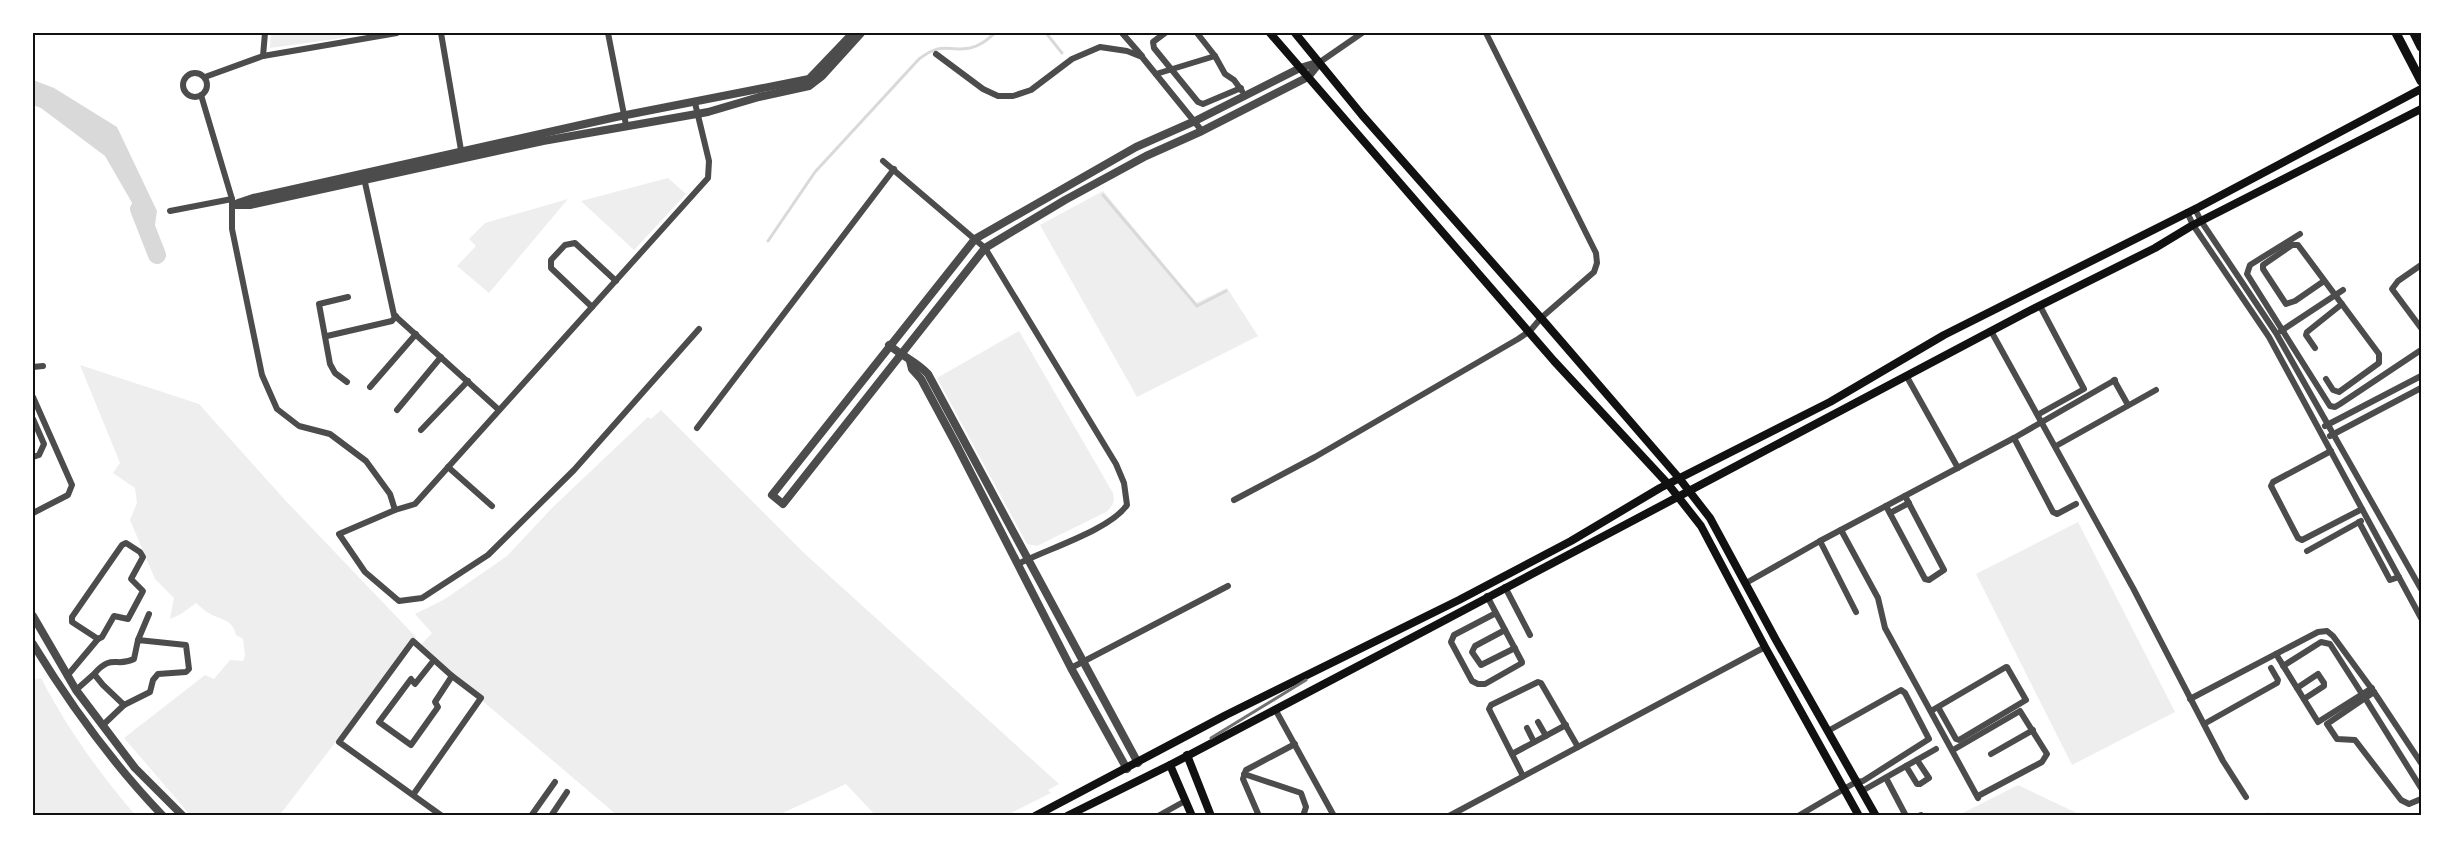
<svg xmlns="http://www.w3.org/2000/svg" width="2454" height="849" viewBox="0 0 2454 849" font-family="Jost,sans-serif">
<rect width="100%" height="100%" fill="#fff"/>
<!-- green -->
<g fill="#eee">
<path d="M271,33H358L336,39L270,48Z"/>
<path d="M668,178L686,194L634,250L581,201Z"/>
<path d="M1103,191L1196,303L1227,288L1258,336L1137,397L1040,225Z"/>
<path d="M568,199L489,293L457,266L476,246L469,239L485,223Z"/>
<path d="M1019,331L1113,493C1115,502 1113,506 1106,512L1037,546L1027,544L937,378Z"/>
<path d="M80,365L199,404L285,500L416,637L279,816H191L124,738L205,675L214,679L230,660L243,661L245,656L243,639L236,635C233,621 224,620 212,615C206,612 201,607 196,603L181,614L170,619L174,598L155,579L130,520L137,503L135,488L113,473L120,463Z"/>
<path d="M661,410L804,553L1059,784L1048,790L1051,793L1005,816H876L846,784L776,816H618L419,647L432,633L415,614L445,599L507,556L553,507L648,417L651,419Z"/>
<path d="M2078,522L2175,712L2072,765L1976,574Z"/>
<path d="M41,678C67,728 99,773 136,816H33V680Z"/>
<path d="M2018,785L2083,816H1957Z"/>
</g>
<!-- water -->
<path fill="#d9d9d9" d="M33,80L54,88L117,127L157,211L153,239L105,156L41,108L33,105Z"/>
<g fill="none" stroke-linecap="round" stroke-linejoin="round">
<!-- stream -->
<g stroke="#d9d9d9" stroke-width="3">
<path d="M1046,33L1062,53"/>
<path d="M1103,195L1197,306L1226,291"/>
<path d="M768,241L815,172L919,59C943,41 946,52 970,48C980,46 988,39 995,33"/>
<path d="M2268,814L2272,816"/>
</g>
<!-- river -->
<path stroke="#d9d9d9" stroke-width="18" d="M139,209L157,255"/>
<!-- minor -->
<g stroke="#4c4c4c" stroke-width="6">
<path d="M441,33L462,156"/>
<path d="M608,33L626,125"/>
<path d="M1122,33L1142,56"/>
<path d="M1165,33L1153,42L1154,48L1198,102L1203,104L1241,88"/>
<path d="M1197,33L1215,56L1225,74L1234,80L1242,91"/>
<path d="M936,54L983,89L998,96H1013L1031,90L1072,59L1100,47L1127,51L1142,57L1202,131"/>
<path d="M263,56L265,33"/>
<path d="M1320,62L1362,33"/>
<circle cx="195" cy="85" r="12"/>
<path d="M1156,74L1215,56"/>
<path d="M205,77L263,56L397,33"/>
<path d="M201,95L232,199V229L262,375L277,409L299,426L330,434L366,461L390,494L395,510"/>
<path d="M695,103L709,161L708,178L415,504L395,510L339,534L365,572L399,601L422,598L488,555L574,470L699,329"/>
<path d="M883,161L985,248L1116,464L1124,483L1127,505C1110,530 1047,549 1018,564"/>
<path d="M364,178L394,315L499,410"/>
<path d="M2195,209L2201,221L2276,333L2421,589"/>
<path d="M170,211L232,199"/>
<path d="M2187,212L2193,225L2269,337L2421,618"/>
<path d="M2300,234L2250,265L2247,274L2330,406L2335,407L2340,404L2421,350"/>
<path d="M2421,265L2398,281L2392,289L2421,328"/>
<path d="M2324,281L2295,301L2286,304L2263,269V265L2292,245H2298L2379,354V363L2339,392L2333,390L2326,379"/>
<path d="M592,307L551,268V260L565,245L575,243L616,281"/>
<path d="M1991,331L2133,588L2223,761L2246,797"/>
<path d="M2281,331L2343,290"/>
<path d="M327,336L392,321L396,316"/>
<path d="M2315,348L2306,335L2307,332L2342,304"/>
<path d="M33,367L43,366"/>
<path d="M1907,377L1958,468"/>
<path d="M2114,380L2128,405"/>
<path d="M347,382L335,373L330,364L319,304L348,297"/>
<path d="M370,387L416,334"/>
<path d="M33,397L72,485L68,495L33,513"/>
<path d="M397,410L441,357"/>
<path d="M2039,414L2084,389L2040,306"/>
<path d="M33,419L44,444L39,455L33,457"/>
<path d="M2325,426L2421,376"/>
<path d="M697,428L894,169"/>
<path d="M421,430L468,381"/>
<path d="M2330,436L2421,388"/>
<path d="M2014,438L2053,512L2057,514L2076,504"/>
<path d="M2056,446L2156,390"/>
<path d="M2331,451L2273,482L2271,486L2298,538L2302,540L2362,509"/>
<path d="M448,467L492,506"/>
<path d="M1234,500L1315,457L1518,339L1530,331L1541,318L1594,272L1597,263L1596,253L1486,33"/>
<path d="M1886,506L1925,579L1929,580L1944,570L1905,496"/>
<path d="M1890,513L1909,503"/>
<path d="M2359,522L2390,580L2399,577"/>
<path d="M1841,530L1878,598L1885,628L1978,798"/>
<path d="M1820,541L1856,612"/>
<path d="M126,543L140,552L143,557L131,579L143,591L128,619L114,616L102,637L98,639L72,622V617L122,545Z"/>
<path d="M2307,551L2361,521"/>
<path d="M1746,583L1820,541L2014,438L2115,380"/>
<path d="M1505,587L1530,635"/>
<path d="M1487,596L1522,662V663L1485,684H1478L1472,681L1451,642L1454,635L1496,613"/>
<path d="M1505,630L1475,646L1472,652L1481,665L1515,648"/>
<path d="M138,640L149,614"/>
<path d="M2276,654L2318,722L2372,688"/>
<path d="M434,660L415,684L411,679L379,722L411,745L438,707L435,702L452,676"/>
<path d="M2283,666L2321,642L2330,644L2362,694"/>
<path d="M1071,668L1228,586"/>
<path d="M67,676L98,639"/>
<path d="M2297,688L2318,674L2324,683V686L2304,699"/>
<path d="M76,690L94,674L103,685L124,705L150,692L153,680L158,674L186,672L189,669L186,645L138,640L134,659C116,668 112,653 94,674"/>
<path d="M2374,692L2327,724L2337,739L2355,740L2401,800L2409,804L2421,799"/>
<path d="M2365,698L2421,788"/>
<path d="M2190,699L2318,632L2327,631L2333,636L2374,692L2421,763"/>
<path d="M1275,709L1334,816"/>
<path d="M1931,711L2006,667H2007L2026,700L1959,740L1956,739L1938,707"/>
<path d="M1538,722L1546,736"/>
<path d="M2204,724L2277,683L2278,680L2271,668"/>
<path d="M103,725L124,705"/>
<path d="M1527,728L1534,742"/>
<path d="M1953,750L2020,711L2047,754L2042,762L1978,796"/>
<path d="M1512,754L1566,725"/>
<path d="M1991,754L2033,730"/>
<path d="M1906,766L1917,784H1920L1929,778L1917,760"/>
<path d="M1244,774L1301,793L1306,807L1303,816"/>
<path d="M1523,776L1489,709L1491,705L1538,682L1541,683L1578,747"/>
<path d="M1886,778L1906,816"/>
<path d="M1862,791L1936,749"/>
<path d="M413,795L481,698L452,676L413,641L339,742L442,816"/>
<path d="M531,816L555,782"/>
<path d="M551,816L567,792"/>
<path d="M1158,816L1185,801"/>
<path d="M1259,816L1243,779L1246,770L1295,744"/>
<path d="M1449,816L1765,647"/>
<path d="M1798,816L1856,782L1863,781L1929,739L1905,693L1901,690L1828,731"/>
<path d="M1918,816L1921,815"/>
</g>
<!-- tertiary -->
<g stroke="#4c4c4c" stroke-width="8">
<path d="M1320,62L1308,77L1202,131L1146,156L1065,200L985,248L783,504L772,495L975,239L1136,147L1195,121L1300,68Z"/>
<path d="M238,203L253,198L616,117L809,79L853,33"/>
<path d="M233,205H250L543,141L708,112L759,97L809,86L822,76L861,33"/>
<path d="M889,345C902,356 917,362 928,374L1138,763"/>
<path d="M910,361L912,369L921,379L956,444L1071,668L1127,769"/>
<path d="M33,616L76,690L135,768L183,816"/>
<path d="M33,644C71,706 113,764 163,816"/>
</g>
<!-- secondary -->
<g stroke="#111" stroke-width="8">
<path d="M1270,33L1554,361L1668,484L1701,526L1765,647L1859,816"/>
<path d="M1295,33L1362,115L1541,318L1679,478L1710,518L1776,640L1876,816"/>
<path d="M1187,755L1211,816"/>
<path d="M1170,765L1192,816"/>
<path d="M1035,816L1226,715L1459,600L1571,541L1660,488L1830,402L1944,335L2199,207L2421,89"/>
<path d="M1067,816L1170,765L1398,645L2029,311L2155,248L2193,225L2421,109"/>
</g>
<!-- primary -->
<g stroke="#111" stroke-width="9">
<path d="M2396,33L2421,81"/>
<path d="M2414,33L2421,47"/>
</g>
<!-- rail -->
<path stroke="#707070" stroke-width="3" d="M1211,738L1306,680"/>
</g>
<!-- border -->
<rect width="2454" height="849" fill="none" stroke="#ffffff" stroke-width="69"/>
<rect x="34" y="34" width="2386" height="780" fill="none" stroke="#111" stroke-width="2"/>
</svg>
